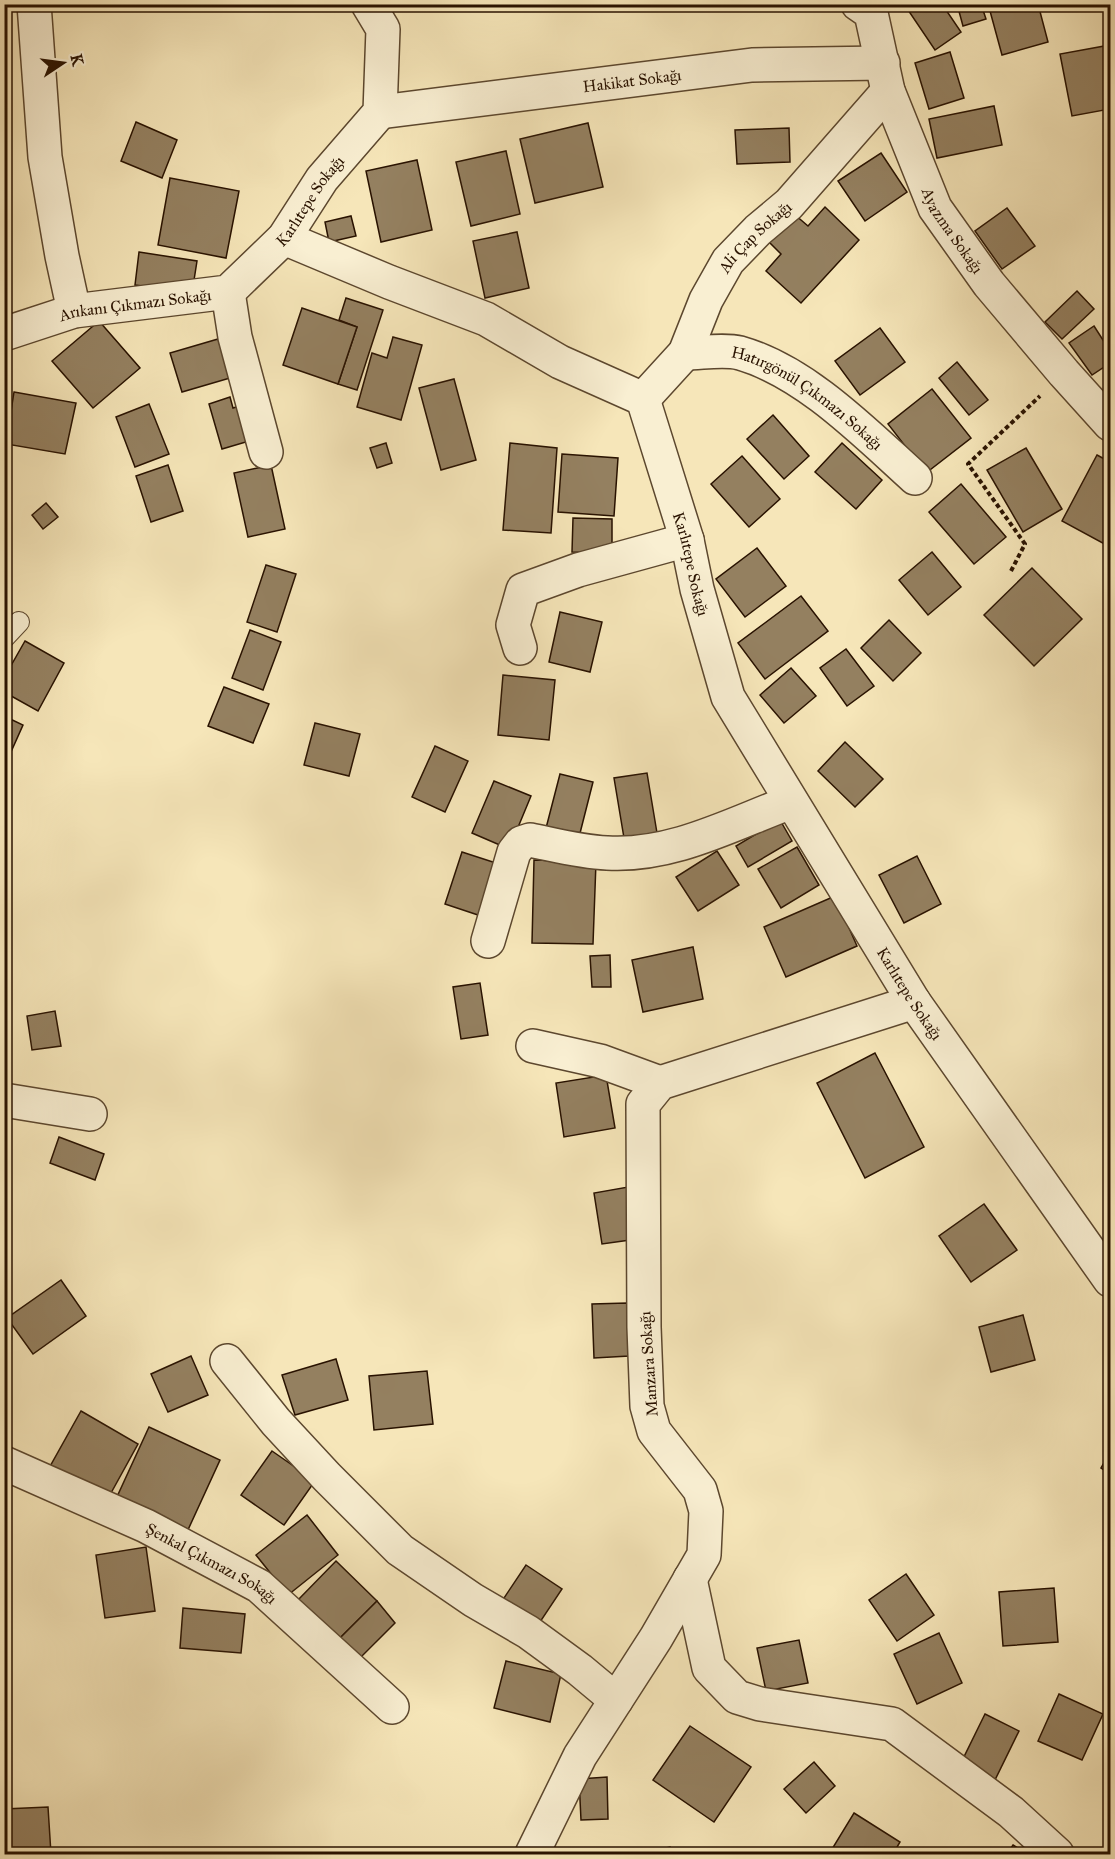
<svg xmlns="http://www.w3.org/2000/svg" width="1115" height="1859" viewBox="0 0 1115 1859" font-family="'IM FELL Great Primer',serif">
<rect width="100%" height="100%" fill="#f6e6b9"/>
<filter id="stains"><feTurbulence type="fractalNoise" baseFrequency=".00333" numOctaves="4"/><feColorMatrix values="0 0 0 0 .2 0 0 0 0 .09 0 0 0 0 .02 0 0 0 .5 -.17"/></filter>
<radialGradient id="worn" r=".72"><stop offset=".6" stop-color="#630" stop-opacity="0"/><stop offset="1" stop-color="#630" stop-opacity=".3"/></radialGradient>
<!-- building -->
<g fill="#948060" stroke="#291200" stroke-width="1.5">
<path d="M904,4H942L961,32L935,50Z"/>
<path d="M957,4H981L986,19L963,26Z"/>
<path d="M1013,4H1038L1048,42L1002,55L990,11Z"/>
<path d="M1110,45V109L1072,116L1060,54Z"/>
<path d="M950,52L964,98L929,109L915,63Z"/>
<path d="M994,106L1002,145L937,158L929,119Z"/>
<path d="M136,122L177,140L162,178L121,161Z"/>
<path d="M588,123L603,187L535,203L520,139Z"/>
<path d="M789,128L790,162L737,164L735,130Z"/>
<path d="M506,151L520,214L471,226L456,162Z"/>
<path d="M881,153L907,192L865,221L838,181Z"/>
<path d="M417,160L432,230L381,242L366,171Z"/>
<path d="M170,178L239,191L226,258L158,245Z"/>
<path d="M825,207L859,240L801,303L766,271L781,254L768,241L794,214L808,226Z"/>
<path d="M1007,208L1035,246L1002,269L975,231Z"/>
<path d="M351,216L356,236L329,242L325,222Z"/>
<path d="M517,232L529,288L485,298L473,241Z"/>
<path d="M139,252L197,261L192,293L135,285Z"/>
<path d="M1077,291L1094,309L1062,339L1045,322Z"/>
<path d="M346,298L383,310L357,390L338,384L357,327L339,320Z"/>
<path d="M302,308L357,327L338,384L283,365Z"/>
<path d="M99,321L140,368L93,408L52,361Z"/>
<path d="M1094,326L1110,351V363L1092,375L1069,343Z"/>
<path d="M880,328L905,362L860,395L835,361Z"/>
<path d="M393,337L422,345L401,420L357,407L372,353L387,358Z"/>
<path d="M218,339L230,378L182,392L170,353Z"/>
<path d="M957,362L988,400L969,415L939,378Z"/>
<path d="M454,379L476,460L441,470L419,388Z"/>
<path d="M932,389L971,438L926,473L888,424Z"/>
<path d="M14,392L76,403L65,454L6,444Z"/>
<path d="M230,397L233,408L246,404L256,439L222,449L209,404Z"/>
<path d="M149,404L169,454L135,467L116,417Z"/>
<path d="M773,415L809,456L784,479L747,439Z"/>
<path d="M386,443L392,463L377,468L370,448Z"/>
<path d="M510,443L557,448L551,533L503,530Z"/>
<path d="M842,443L882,480L856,509L815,472Z"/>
<path d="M1026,448L1062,509L1023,532L987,470Z"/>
<path d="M562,454L618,458L614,516L558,512Z"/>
<path d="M1097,455L1110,462V547L1062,521Z"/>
<path d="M742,456L780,499L749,527L711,484Z"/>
<path d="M168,465L183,511L151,522L136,476Z"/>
<path d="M271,465L285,529L248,537L234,473Z"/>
<path d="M961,484L1006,537L974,564L929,512Z"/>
<path d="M46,503L58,517L43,529L32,515Z"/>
<path d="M573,518L612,519V553L572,552Z"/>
<path d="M757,548L786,586L745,617L716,579Z"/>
<path d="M932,552L961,587L928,615L899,580Z"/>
<path d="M266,565L296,574L277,632L247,622Z"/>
<path d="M1032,568L1082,619L1034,666L984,615Z"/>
<path d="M801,596L828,631L765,679L738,643Z"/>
<path d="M560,612L602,622L590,672L549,662Z"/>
<path d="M889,620L921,653L893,681L861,648Z"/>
<path d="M250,630L281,642L263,690L232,678Z"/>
<path d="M25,641L64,663L38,711L4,692V678Z"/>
<path d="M846,649L874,686L847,706L820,668Z"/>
<path d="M791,668L816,696L784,723L760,695Z"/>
<path d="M503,675L555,680L549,740L498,735Z"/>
<path d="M224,687L269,704L253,743L208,726Z"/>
<path d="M4,716L23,725L6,763L4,762Z"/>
<path d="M315,723L360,734L349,776L304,765Z"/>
<path d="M845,742L883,779L855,807L818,771Z"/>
<path d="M435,746L468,761L445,812L412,797Z"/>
<path d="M647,773L658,839L625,844L614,778Z"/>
<path d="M560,774L593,782L578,841L545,832Z"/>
<path d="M494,781L531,796L509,849L472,833Z"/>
<path d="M780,820L792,841L748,867L736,846Z"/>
<path d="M797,847L819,885L781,908L758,869Z"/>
<path d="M717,851L739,885L698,911L676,877Z"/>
<path d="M462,852L499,864L481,916L445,904Z"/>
<path d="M917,856L941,904L904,923L879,875Z"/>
<path d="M534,860L596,862L593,944L532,943Z"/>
<path d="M835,896L857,946L786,977L764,927Z"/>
<path d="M693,947L703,999L643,1012L632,960Z"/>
<path d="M610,955L611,987H592L590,956Z"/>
<path d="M480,983L488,1035L461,1039L453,987Z"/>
<path d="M55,1011L61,1046L32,1050L27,1016Z"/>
<path d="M875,1053L924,1147L865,1178L817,1083Z"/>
<path d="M606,1075L615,1128L564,1137L556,1083Z"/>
<path d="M59,1137L104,1154L95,1180L50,1163Z"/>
<path d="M628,1187L637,1239L602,1244L594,1193Z"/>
<path d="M984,1204L1017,1250L971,1282L939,1236Z"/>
<path d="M61,1280L86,1316L33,1354L7,1318Z"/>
<path d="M627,1303L629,1356L594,1358L592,1304Z"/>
<path d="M1023,1315L1035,1360L991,1372L979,1327Z"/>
<path d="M191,1356L208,1395L168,1412L151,1374Z"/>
<path d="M336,1359L348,1400L295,1415L282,1375Z"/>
<path d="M427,1371L433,1424L374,1430L369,1376Z"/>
<path d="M81,1411L138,1444L106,1502L48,1470Z"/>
<path d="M149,1427L220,1460L187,1532L116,1499Z"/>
<path d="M272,1451L315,1481L284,1525L241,1495Z"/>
<path d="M1110,1452V1474L1101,1468Z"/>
<path d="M307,1515L338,1555L288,1595L256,1555Z"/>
<path d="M146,1547L155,1611L105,1618L96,1555Z"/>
<path d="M336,1561L377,1601L337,1641L297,1601Z"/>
<path d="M526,1565L562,1589L536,1628L500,1604Z"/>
<path d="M906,1574L934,1615L897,1641L869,1600Z"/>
<path d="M1054,1588L1058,1642L1003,1646L999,1592Z"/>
<path d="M377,1601L395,1623L357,1661L337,1641Z"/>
<path d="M183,1608L245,1614L241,1653L180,1648Z"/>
<path d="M939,1633L962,1683L917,1704L894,1654Z"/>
<path d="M799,1640L808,1683L766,1691L757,1648Z"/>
<path d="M506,1661L561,1674L550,1722L494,1708Z"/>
<path d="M1059,1694L1103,1714L1082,1760L1038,1741Z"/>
<path d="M985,1714L1019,1731L993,1784L959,1767Z"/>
<path d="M690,1726L751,1767L714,1822L653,1780Z"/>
<path d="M814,1762L835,1786L806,1813L784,1789Z"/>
<path d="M607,1777L608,1819L581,1820L579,1779Z"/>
<path d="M48,1807L51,1854H4V1809Z"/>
<path d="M854,1813L900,1842L893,1854H829Z"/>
<path d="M1013,1845L1027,1854H1007Z"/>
<path d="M670,1847L672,1854H636Z"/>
</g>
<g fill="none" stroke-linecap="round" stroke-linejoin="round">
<!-- lane casing -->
<g stroke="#5c472e" stroke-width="22">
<path id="lane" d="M4,638L19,622"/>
</g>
<!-- street casing -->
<g stroke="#5c472e" stroke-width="36">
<g id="street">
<path d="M34,4L45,157L62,256L74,311"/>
<path id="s1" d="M858,4L871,13L888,91L935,208L989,284L1064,373L1110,424"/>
<path id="s2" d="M380,112L752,65L883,63"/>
<path id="s3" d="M284,238L389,282L486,319L560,362L643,399L687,540L697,589L728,697L914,1002L1110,1280"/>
<path d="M228,292L235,337L266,452"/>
<path id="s4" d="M4,334L74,311L228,292L284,238L322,179L380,112L383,29L368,4"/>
<path id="s5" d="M685,353C702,353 724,349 740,353C806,372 865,433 915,478"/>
<path id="s6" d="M643,399L685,353L706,300L728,261L758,230L789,204L888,91"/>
<path d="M520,648L513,625L523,590L578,570L687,540"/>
<path d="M488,941L514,852L521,843L530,840C555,845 581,852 607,853C672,857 732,824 791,802"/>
<path d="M533,1046L600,1061L660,1083"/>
<path d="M4,1100L90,1114"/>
<path d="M227,1361L276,1422L327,1477L400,1550L473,1600L528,1632L580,1670L616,1700"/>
<path id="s7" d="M4,1463L146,1526L259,1586L392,1707"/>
<path d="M690,1579L709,1668L737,1697L760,1704L892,1724L1011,1812L1057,1854"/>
<path d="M532,1854L580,1756L656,1638L704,1555L706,1511L700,1490L654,1431L647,1406L644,1327L643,1104L660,1083L914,1002"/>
</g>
</g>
<!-- path -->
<path stroke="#291200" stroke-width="4" stroke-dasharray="4.5 3" stroke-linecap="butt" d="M1011,571L1025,544L968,464L1040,396"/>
<!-- lane -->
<use href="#lane" stroke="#f9efd2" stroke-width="20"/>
<!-- street -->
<use href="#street" stroke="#f9efd2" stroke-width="33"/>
</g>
<g text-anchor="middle" stroke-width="5" stroke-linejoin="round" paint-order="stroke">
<!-- street labels -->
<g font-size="16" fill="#291200" stroke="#f9efd2">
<text dy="6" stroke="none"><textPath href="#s2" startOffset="254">Hakikat Sokağı</textPath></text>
<text dy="6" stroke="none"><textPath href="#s4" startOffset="352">Karlıtepe Sokağı</textPath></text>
<text dy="6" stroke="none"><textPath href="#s1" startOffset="250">Ayazma Sokağı</textPath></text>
<text dy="6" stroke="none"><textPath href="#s6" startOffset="200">Ali Çap Sokağı</textPath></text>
<text dy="6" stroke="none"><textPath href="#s4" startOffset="135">Arıkanı Çıkmazı Sokağı</textPath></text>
<text dy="6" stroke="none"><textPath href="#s5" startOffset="136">Hatırgönül Çıkmazı Sokağı</textPath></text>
<text dy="6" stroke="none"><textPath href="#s3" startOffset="566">Karlıtepe Sokağı</textPath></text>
<text dy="6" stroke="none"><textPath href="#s3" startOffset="1052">Karlıtepe Sokağı</textPath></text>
<text transform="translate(648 1364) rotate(-94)" y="6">Manzara Sokağı</text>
<text dy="6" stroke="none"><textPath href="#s7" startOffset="231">Şenkal Çıkmazı Sokağı</textPath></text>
</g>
</g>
<!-- margin -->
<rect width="1115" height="1859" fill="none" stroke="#f6e6b9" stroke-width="24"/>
<rect x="6" y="6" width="1103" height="1847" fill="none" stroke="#291200" stroke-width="3"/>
<rect x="12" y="12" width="1091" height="1835" fill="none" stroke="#291200" stroke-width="1.5"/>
<!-- north arrow -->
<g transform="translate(63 63) rotate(77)" stroke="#f9efd2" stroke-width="4.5" paint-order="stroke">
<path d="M0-4.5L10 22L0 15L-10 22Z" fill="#291200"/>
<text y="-9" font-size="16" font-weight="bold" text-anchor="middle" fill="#291200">K</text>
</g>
<rect width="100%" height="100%" filter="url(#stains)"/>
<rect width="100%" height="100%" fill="url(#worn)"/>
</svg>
